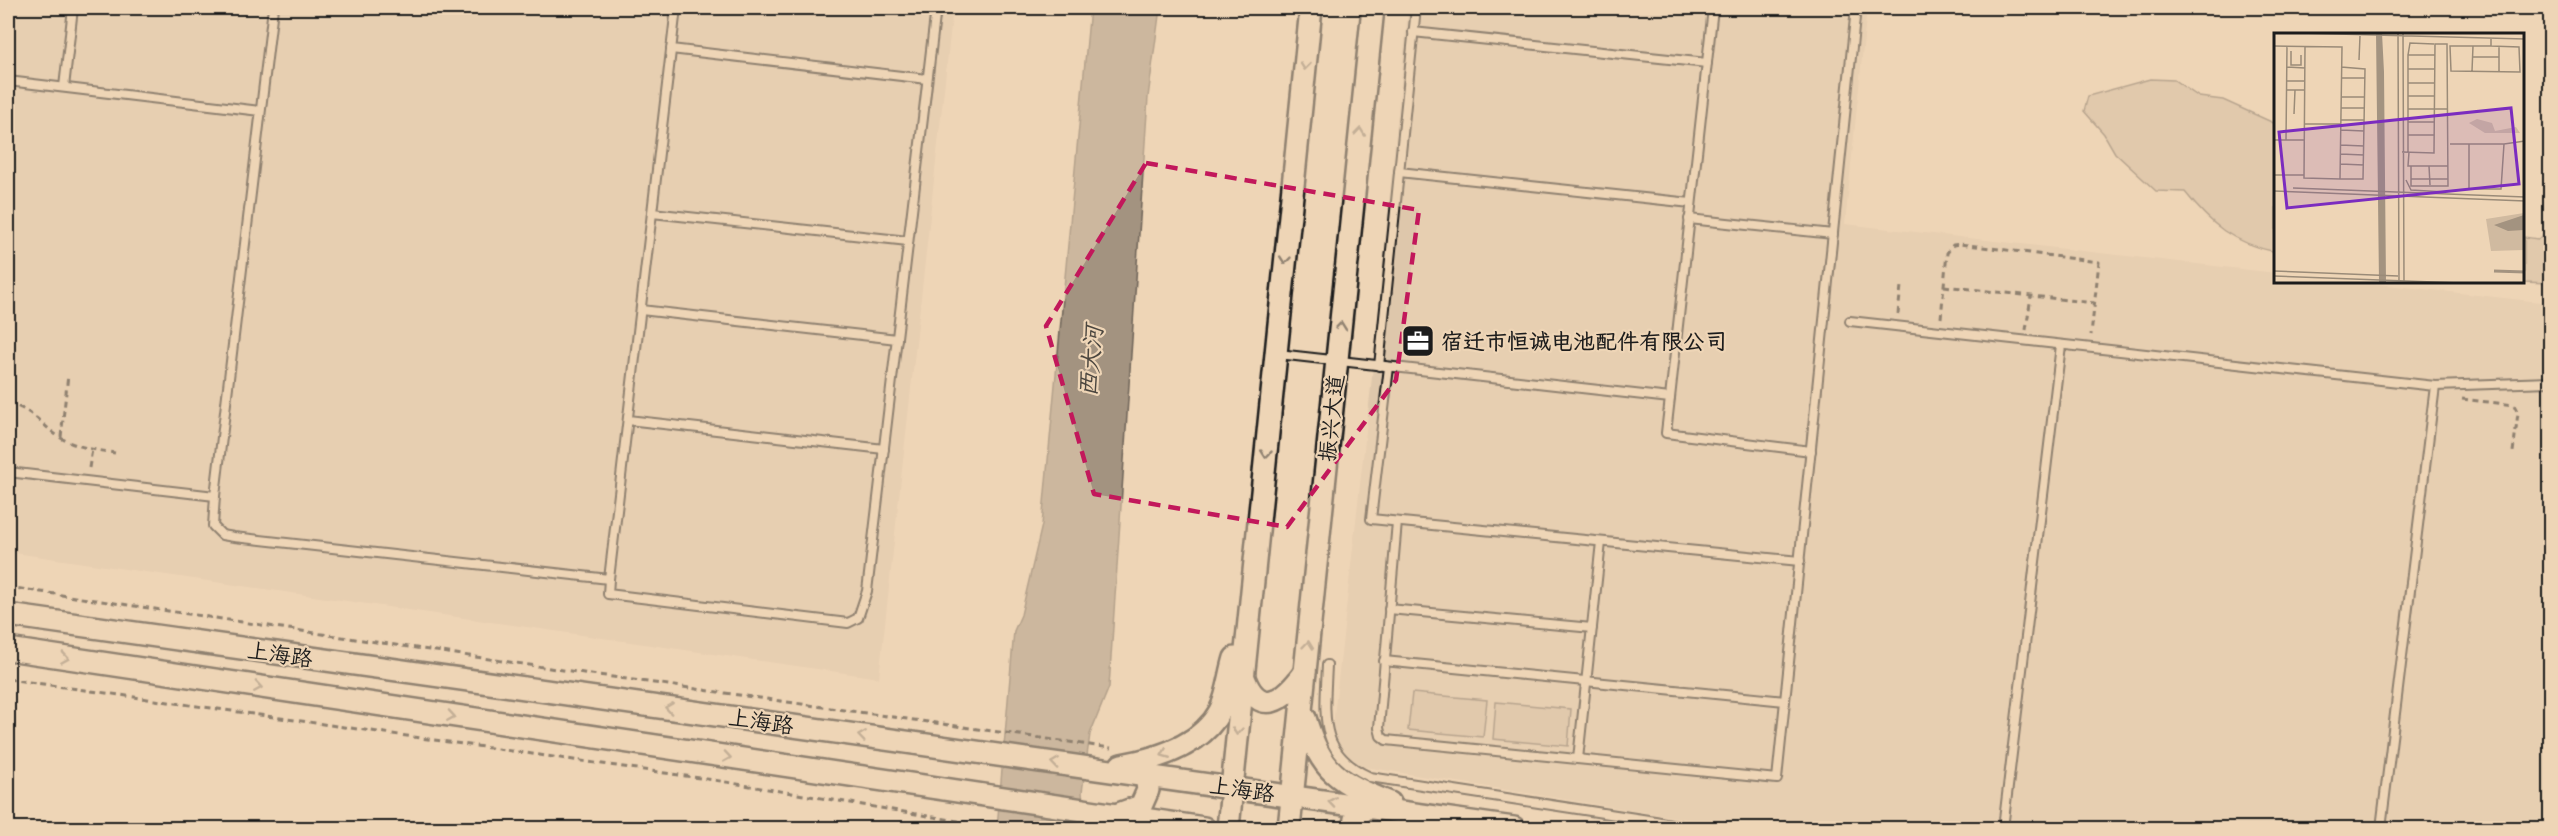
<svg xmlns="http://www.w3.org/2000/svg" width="2558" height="836" viewBox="0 0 2558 836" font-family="'Patrick Hand','LXGW WenKai TC',sans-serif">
<rect width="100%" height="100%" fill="#eed5b6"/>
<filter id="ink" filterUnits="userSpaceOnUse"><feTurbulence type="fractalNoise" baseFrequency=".0167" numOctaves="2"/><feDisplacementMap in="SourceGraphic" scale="12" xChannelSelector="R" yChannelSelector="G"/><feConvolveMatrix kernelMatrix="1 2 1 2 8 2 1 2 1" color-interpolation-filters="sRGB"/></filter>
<g filter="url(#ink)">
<!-- built -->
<g fill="#dec7ab">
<path d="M8,8H953L879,678L8,552Z"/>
<path d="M1408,8H1867L1845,224L2276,273V282H2360L2550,303V828H1741L1329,761L1371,387Z"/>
</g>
<!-- green -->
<g fill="#d0baa0" stroke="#766b5e" stroke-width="1.5">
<path d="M2150,79L2174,80L2199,97L2223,100L2276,124V252C2233,243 2211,225 2185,192L2156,191L2115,153L2104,134L2084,111L2088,96Z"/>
<path d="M2550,232V283L2524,282V237L2538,239Z"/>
<path d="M1412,693L1487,700L1483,737L1408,730Z"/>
<path d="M1496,702L1571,709L1568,746L1493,739Z"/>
</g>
<!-- water -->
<path fill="#a39380" stroke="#6d6358" stroke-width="1.5" d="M1090,8H1160L1148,97L1109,687L1090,734L1082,792L1085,828H997L1014,631L1021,615L1042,525Z"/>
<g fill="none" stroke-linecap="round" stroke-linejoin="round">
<!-- lane casing -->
<g stroke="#1c1c1c" stroke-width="12">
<g id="lane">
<path d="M273,8L215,496L213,526L222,535L234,537L609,579L676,8"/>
<path d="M1413,32L1707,63"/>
<path d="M671,49L927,79"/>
<path d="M8,81L260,111"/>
<path d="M64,87L73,8"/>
<path d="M1399,172L1691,203"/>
<path d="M652,213L908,241"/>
<path d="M1689,219L1833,234"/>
<path d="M641,310L897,339"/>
<path d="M1850,321L2435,386L2381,828"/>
<path d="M1278,354L1670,398L1713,8"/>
<path d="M1379,366L1416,8"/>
<path d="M1389,367L1371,519L1800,561"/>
<path d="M2435,386L2550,382"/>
<path d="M1670,398L1666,433L1811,451"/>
<path d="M628,420L884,449"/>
<path d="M8,472L215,496"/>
<path d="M1397,522L1379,728L1381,736L1386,740L1777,779L1856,8"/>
<path d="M609,579L608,594L848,623L858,618L867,591L936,8"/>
<path d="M1389,609L1592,628"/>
<path d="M1384,661L1785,701"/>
<path d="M1327,665C1325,715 1317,753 1370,777L1655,821L1692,828"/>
<path d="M1578,759L1601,542"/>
<path d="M2005,828L2004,820L2061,345"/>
</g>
</g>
<!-- secondary casing -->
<g stroke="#1c1c1c" stroke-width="26">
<g id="secondary">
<path d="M8,615L1514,828"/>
<path d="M8,649L1204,828"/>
<path d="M1243,675C1259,720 1285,700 1305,672"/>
<path d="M1305,718C1321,773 1339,782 1390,803"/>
<path d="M1121,765C1157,759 1201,746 1220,711C1228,696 1230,674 1235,658"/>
<path d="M1116,815L1141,806L1148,790L1146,775"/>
<path d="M1228,828L1311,8"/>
<path d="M1289,828L1373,8"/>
<path d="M1353,828L1355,819L1365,807"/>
</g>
</g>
<!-- path -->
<g stroke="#1c1c1c" stroke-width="3" stroke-dasharray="6 4.5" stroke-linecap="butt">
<path d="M1944,286L2094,303"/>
<path d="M1898,314L1901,286"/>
<path d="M1941,318L1947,253L1953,245L1960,244L2099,262L2091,335"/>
<path d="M2026,330L2031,296"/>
<path d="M2462,399L2514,405L2518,413L2513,452"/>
<path d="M8,403C33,411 36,419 55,434C72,447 95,450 115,453"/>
<path d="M61,437L68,375"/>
<path d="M89,468L92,449"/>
<path d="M8,587L556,669L1111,748"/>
<path d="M8,679L714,780L999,828"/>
</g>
<!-- lane -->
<use href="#lane" stroke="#eed5b6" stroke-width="8"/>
<!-- secondary -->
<use href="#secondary" stroke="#eed5b6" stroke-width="21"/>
</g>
<!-- one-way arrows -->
<defs><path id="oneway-chevron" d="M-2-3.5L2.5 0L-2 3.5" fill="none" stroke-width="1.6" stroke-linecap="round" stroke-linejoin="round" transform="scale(1.5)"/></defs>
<g stroke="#908271">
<use href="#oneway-chevron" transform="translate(1305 66) rotate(96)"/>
<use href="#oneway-chevron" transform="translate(1360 132) rotate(-84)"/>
<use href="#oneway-chevron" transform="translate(1285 260) rotate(96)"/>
<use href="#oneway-chevron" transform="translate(1341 326) rotate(-84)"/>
<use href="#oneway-chevron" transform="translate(1266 454) rotate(96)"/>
<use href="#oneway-chevron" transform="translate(1308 645) rotate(-84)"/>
<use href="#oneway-chevron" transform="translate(65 658) rotate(9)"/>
<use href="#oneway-chevron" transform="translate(258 687) rotate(9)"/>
<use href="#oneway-chevron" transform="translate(669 708) rotate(-172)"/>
<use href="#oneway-chevron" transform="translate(451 716) rotate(9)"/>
<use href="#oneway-chevron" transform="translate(1237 731) rotate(96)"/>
<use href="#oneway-chevron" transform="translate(862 736) rotate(-172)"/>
<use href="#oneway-chevron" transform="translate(1165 754) rotate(158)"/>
<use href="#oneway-chevron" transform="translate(727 757) rotate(9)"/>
<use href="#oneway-chevron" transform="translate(1055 763) rotate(-172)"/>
<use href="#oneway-chevron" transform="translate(1332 802) rotate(-171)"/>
</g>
</g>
<!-- marked area -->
<path d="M0 0H2558V836H0ZM1146,163L1419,210L1396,380L1287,527L1094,494L1046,326Z" fill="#eed5b6" fill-opacity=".55" fill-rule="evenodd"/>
<path fill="none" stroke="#c2185b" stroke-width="4.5" stroke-dasharray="12 8" stroke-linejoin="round" d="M1146,163L1419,210L1396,380L1287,527L1094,494L1046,326Z"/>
<!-- icons -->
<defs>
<g id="office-square" transform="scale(1.725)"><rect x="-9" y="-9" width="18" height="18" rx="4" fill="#1c1c1c" stroke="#eed5b6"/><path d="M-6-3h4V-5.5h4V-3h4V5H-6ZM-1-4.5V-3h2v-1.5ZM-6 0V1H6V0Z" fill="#fff"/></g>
</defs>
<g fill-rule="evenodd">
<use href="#office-square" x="1418" y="341"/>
</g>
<g text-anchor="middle" stroke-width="4.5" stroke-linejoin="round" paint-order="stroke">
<!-- poi labels -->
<g font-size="22" font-weight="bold" fill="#1c1c1c" stroke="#eed5b6" text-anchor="start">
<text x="1441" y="349">宿迁市恒诚电池配件有限公司</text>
</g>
<!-- street labels -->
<g font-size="22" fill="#1c1c1c" stroke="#eed5b6">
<text transform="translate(1331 418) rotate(-84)" y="8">振兴大道</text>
<text transform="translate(280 654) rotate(8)" y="8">上海路</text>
<text transform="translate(761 721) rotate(8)" y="8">上海路</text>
<text transform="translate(1242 789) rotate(8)" y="8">上海路</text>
</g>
<!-- water labels -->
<g font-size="24" font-style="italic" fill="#4b463f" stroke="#eed5b6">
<text transform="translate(1091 361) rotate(-85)" y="8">西大河</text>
</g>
</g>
<!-- overview -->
<g transform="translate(2274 33)">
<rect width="250" height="250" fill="#eed5b6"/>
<path d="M203,86L218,90L221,98L242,94L246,100H211L195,90ZM250,180V217L217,218L212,186Z" fill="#d0baa0"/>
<path d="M102,0H108L110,39L112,250H105ZM250,182V197L234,198L220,192Z" fill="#a39380"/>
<path fill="none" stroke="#a39380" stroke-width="3" d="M220,238L251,239"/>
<path fill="none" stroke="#9a8b78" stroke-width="1.5" d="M25,0L251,6M124,0L125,250M129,0L130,250M0,13L68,14L66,146L30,145L31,13M217,13L245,14L246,39L177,38L176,13H217V6M225,13V38M17,18V32H27V22M134,22L136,10L160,11M198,24H225M85,27L86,3M13,34L31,35M134,36H161M198,38L199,13M67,45H91M13,48H31M134,50H161M13,57H31M134,63H161M67,64H90M67,75H90M134,76H174M20,81L21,57M67,87H90M134,89H161M30,91H67M67,97L90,98M134,102H160M0,107H30M12,107L13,13M176,111H230L227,156H195V111M230,111L251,108M66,112L90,113M128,119L160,120L161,11H173L174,153H137V133M134,119V22H161M135,119L134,133H174M66,121L90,122M66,131L90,132M155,133L156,152M0,142H30M66,146H89L91,36L67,34M137,146H174M132,147L137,157L171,159M19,155L251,164M0,158L251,168M0,238L124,243M0,243L186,250"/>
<path fill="#7b2cbf" fill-opacity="0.15" stroke="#7b2cbf" stroke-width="3" d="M237,75L245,151L13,175L5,99Z"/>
<rect width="250" height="250" fill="none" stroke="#1c1c1c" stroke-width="3"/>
</g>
<!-- margin -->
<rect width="2558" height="836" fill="none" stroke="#eed5b6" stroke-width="30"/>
<rect x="15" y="15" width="2528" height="806" fill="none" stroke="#1c1c1c" stroke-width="2" filter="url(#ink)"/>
</svg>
